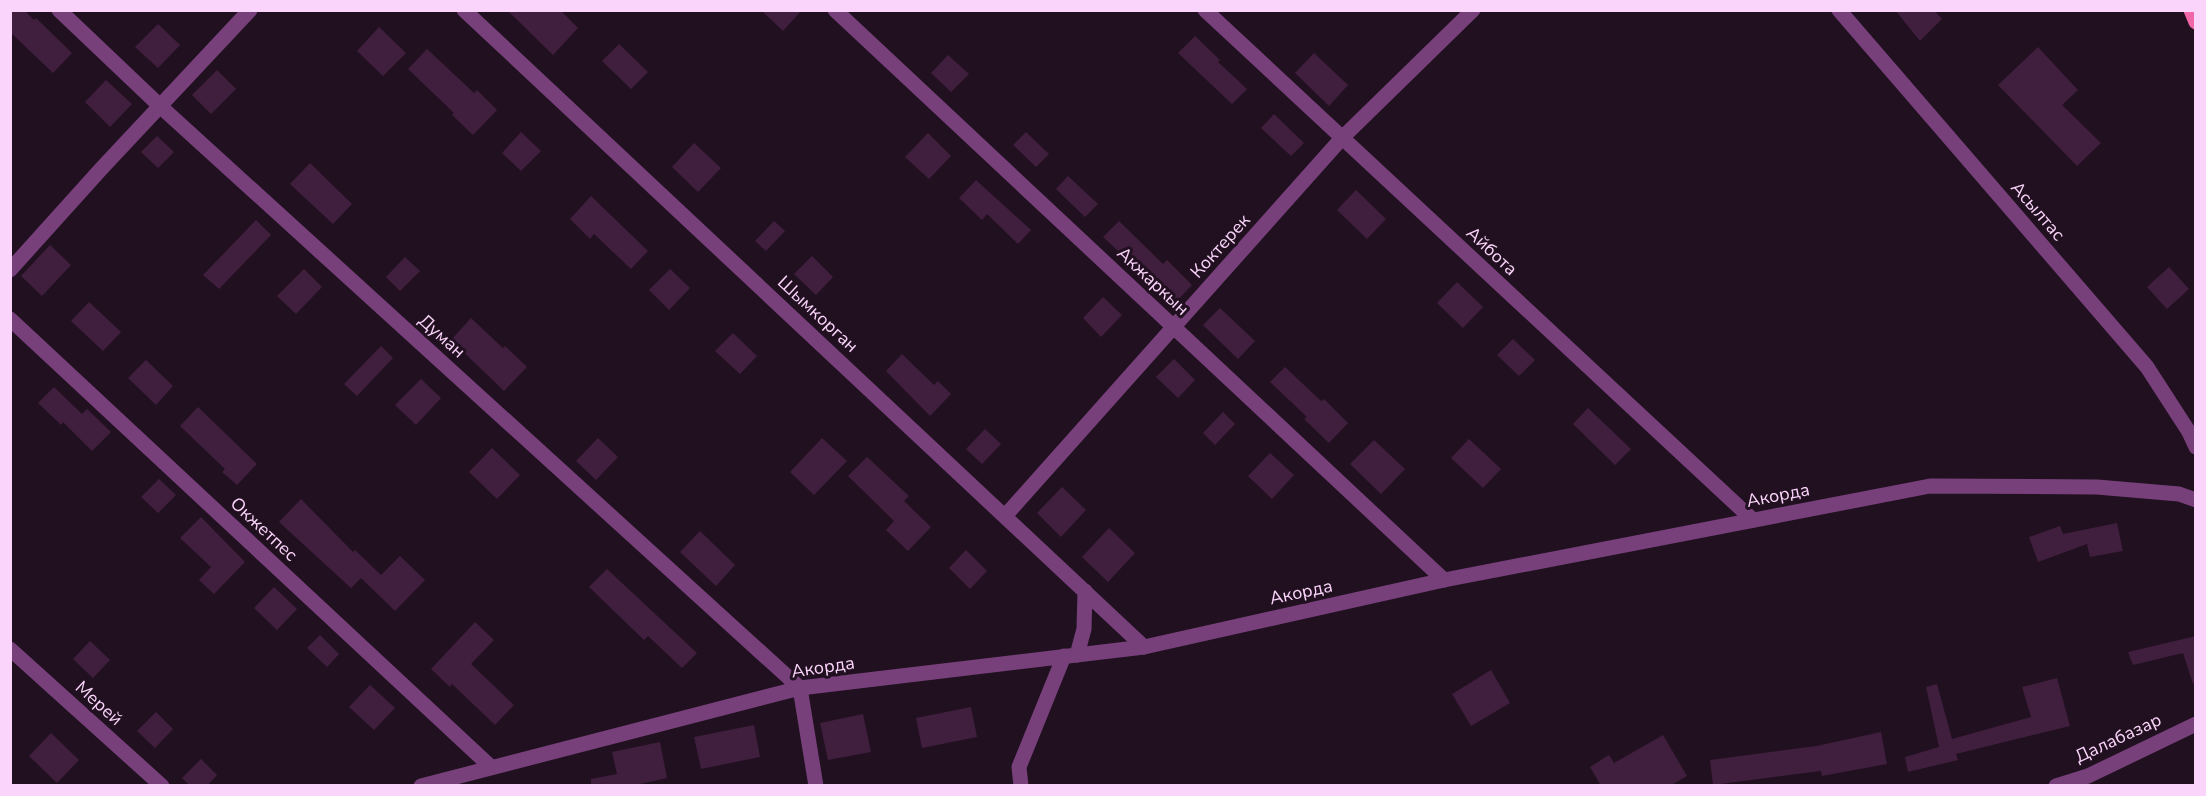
<svg xmlns="http://www.w3.org/2000/svg" width="2206" height="796" viewBox="0 0 2206 796" font-family="'Nunito Sans',sans-serif">
<rect width="100%" height="100%" fill="#211020"/>
<!-- building -->
<g fill="#401e3d">
<path d="M10,10H24L34,20L36,18L72,53L53,73L10,32Z"/>
<path d="M507,10H560L578,28L553,55Z"/>
<path d="M761,10H802L783,31Z"/>
<path d="M1895,10H1934L1942,19L1920,41Z"/>
<path d="M158,24L180,45L158,68L135,47Z"/>
<path d="M379,27L406,53L383,76L357,51Z"/>
<path d="M1195,36L1220,60L1218,62L1247,89L1232,104L1178,53Z"/>
<path d="M619,44L648,72L631,89L602,61Z"/>
<path d="M2038,47L2078,90L2062,105L2101,143L2077,166L1998,85Z"/>
<path d="M427,49L474,93L477,90L497,110L473,135L452,115L454,113L408,69Z"/>
<path d="M1314,53L1348,85L1329,106L1295,73Z"/>
<path d="M948,55L969,74L951,92L931,73Z"/>
<path d="M217,70L236,89L211,114L192,95Z"/>
<path d="M106,80L132,104L110,127L85,102Z"/>
<path d="M1274,114L1304,143L1291,156L1261,128Z"/>
<path d="M521,132L541,151L521,171L502,153Z"/>
<path d="M1026,132L1049,154L1036,167L1013,145Z"/>
<path d="M928,133L951,156L929,179L905,157Z"/>
<path d="M157,136L174,152L158,168L141,152Z"/>
<path d="M694,143L721,168L698,192L672,167Z"/>
<path d="M310,163L352,204L333,224L290,184Z"/>
<path d="M1068,176L1098,204L1085,217L1056,189Z"/>
<path d="M976,180L1031,230L1018,244L987,214L982,220L959,198Z"/>
<path d="M1356,190L1386,219L1367,239L1337,210Z"/>
<path d="M591,196L648,251L631,269L594,234L590,239L570,219Z"/>
<path d="M256,220L271,235L219,289L203,275Z"/>
<path d="M774,221L785,231L766,251L755,241Z"/>
<path d="M1119,221L1163,264L1167,260L1192,285L1176,302L1132,260L1130,262L1103,237Z"/>
<path d="M50,245L71,265L42,296L21,276Z"/>
<path d="M812,256L833,277L816,295L794,274Z"/>
<path d="M405,257L420,271L400,291L386,277Z"/>
<path d="M2169,267L2189,289L2167,309L2147,287Z"/>
<path d="M304,269L322,287L296,314L277,296Z"/>
<path d="M670,269L690,288L669,310L649,290Z"/>
<path d="M1457,282L1483,307L1463,328L1437,303Z"/>
<path d="M1103,297L1122,315L1101,337L1083,318Z"/>
<path d="M89,302L121,332L103,351L71,321Z"/>
<path d="M1220,308L1255,341L1238,359L1203,325Z"/>
<path d="M471,318L503,348L505,346L527,367L504,391L451,340Z"/>
<path d="M733,333L757,356L740,374L715,351Z"/>
<path d="M1513,339L1535,360L1519,376L1497,355Z"/>
<path d="M381,346L393,358L357,396L344,384Z"/>
<path d="M902,354L934,385L938,381L951,394L930,416L886,371Z"/>
<path d="M1174,359L1195,380L1178,398L1156,377Z"/>
<path d="M146,360L173,386L156,405L128,378Z"/>
<path d="M1285,367L1321,401L1324,399L1348,423L1329,443L1304,419L1307,417L1270,382Z"/>
<path d="M421,379L441,398L416,425L395,405Z"/>
<path d="M54,387L82,414L87,409L111,432L92,451L63,422L61,425L38,403Z"/>
<path d="M198,407L257,464L237,485L222,472L225,469L180,426Z"/>
<path d="M1588,408L1631,449L1615,465L1573,424Z"/>
<path d="M1223,412L1235,424L1215,445L1203,433Z"/>
<path d="M985,429L1001,444L982,464L966,449Z"/>
<path d="M598,438L618,457L596,480L576,461Z"/>
<path d="M822,438L847,461L814,495L790,472Z"/>
<path d="M1469,439L1501,469L1483,488L1451,458Z"/>
<path d="M1374,440L1405,469L1381,494L1350,464Z"/>
<path d="M492,448L520,475L497,499L469,472Z"/>
<path d="M1270,453L1294,475L1272,499L1248,476Z"/>
<path d="M867,457L909,496L904,501L931,527L908,551L886,530L894,521L848,476Z"/>
<path d="M159,479L176,495L158,513L141,497Z"/>
<path d="M1062,487L1086,510L1061,537L1037,513Z"/>
<path d="M301,499L353,552L355,550L381,575L400,556L425,580L395,611L361,578L351,588L279,522Z"/>
<path d="M201,517L245,562L214,594L199,580L211,567L180,538Z"/>
<path d="M2117,523L2123,551L2090,557L2087,544L2038,562L2029,537L2060,526L2063,534Z"/>
<path d="M1109,528L1135,553L1108,582L1082,557Z"/>
<path d="M700,531L735,565L716,586L680,552Z"/>
<path d="M966,550L987,571L970,589L949,568Z"/>
<path d="M607,569L697,653L682,668L648,636L644,640L589,587Z"/>
<path d="M274,587L297,609L277,630L254,608Z"/>
<path d="M475,622L494,640L471,664L514,705L495,725L452,684L450,687L431,669Z"/>
<path d="M320,635L339,654L327,667L307,648Z"/>
<path d="M2196,636V683L2193,684L2183,653L2133,665L2128,652Z"/>
<path d="M90,641L110,660L93,678L73,659Z"/>
<path d="M1491,670L1510,703L1471,726L1452,694Z"/>
<path d="M2057,678L2070,726L1956,754L1958,760L1908,772L1905,757L1939,747L1926,687L1937,684L1952,739L2031,717L2022,687Z"/>
<path d="M370,685L395,708L374,730L349,707Z"/>
<path d="M971,707L977,737L922,748L916,718Z"/>
<path d="M156,712L173,729L155,748L137,731Z"/>
<path d="M863,714L871,752L828,760L820,723Z"/>
<path d="M754,725L760,757L701,769L694,737Z"/>
<path d="M1881,732L1887,764L1822,776L1821,771L1713,785L1710,760L1816,746Z"/>
<path d="M51,733L79,760L57,783L29,756Z"/>
<path d="M1663,735L1687,776L1670,786H1601L1590,767L1609,755L1614,763Z"/>
<path d="M660,742L667,778L631,786H591V779L617,774L612,752Z"/>
<path d="M201,759L217,775L207,786H190L182,778Z"/>
</g>
<g fill="none" stroke-linecap="round" stroke-linejoin="round">
<!-- minor -->
<g stroke="#77407b" stroke-width="15">
<path d="M59,10L160,106L800,688L816,786"/>
<path d="M464,10L1144,647"/>
<path d="M835,10L1444,580"/>
<path d="M1205,10L1753,520"/>
<path d="M1839,10L2147,367L2189,432L2196,447"/>
<path d="M10,270L101,169L250,10"/>
<path d="M10,319L491,767"/>
<path d="M1005,516L1342,138L1473,10"/>
<path d="M10,649L162,786"/>
<path d="M1077,655L1084,629L1085,591"/>
<path d="M421,786L800,688L1144,647L1444,580L1930,486L2097,487L2179,494L2196,500"/>
<path d="M1021,786L1019,767L1064,656"/>
<path d="M2056,786L2088,776L2196,724"/>
</g>
<!-- major -->
<path stroke="#ef67a8" stroke-width="15" d="M2191,10L2196,22"/>
</g>
<g text-anchor="middle" stroke-width="6" stroke-linejoin="round" paint-order="stroke">
<!-- street labels -->
<g font-size="18" fill="#fad4fa" stroke="#211020">
<text transform="translate(2038 211) rotate(49)" y="6">Асылтас</text>
<text transform="translate(1220 246) rotate(-48)" y="6">Коктерек</text>
<text transform="translate(1492 251) rotate(43)" y="6">Айбота</text>
<text transform="translate(1153 281) rotate(43)" y="6">Акжаркын</text>
<text transform="translate(818 314) rotate(43)" y="6">Шымкорган</text>
<text transform="translate(442 336) rotate(42)" y="6">Думан</text>
<text transform="translate(1778 495) rotate(-11)" y="6">Акорда</text>
<text transform="translate(264 529) rotate(43)" y="6">Окжетпес</text>
<text transform="translate(1301 592) rotate(-12)" y="6">Акорда</text>
<text transform="translate(823 667) rotate(-8)" y="6">Акорда</text>
<text transform="translate(99 703) rotate(42)" y="6">Мерей</text>
<text transform="translate(2118 738) rotate(-25)" y="6">Далабазар</text>
</g>
</g>
<!-- border -->
<rect width="2206" height="796" fill="none" stroke="#fad4fa" stroke-width="24"/>
</svg>
